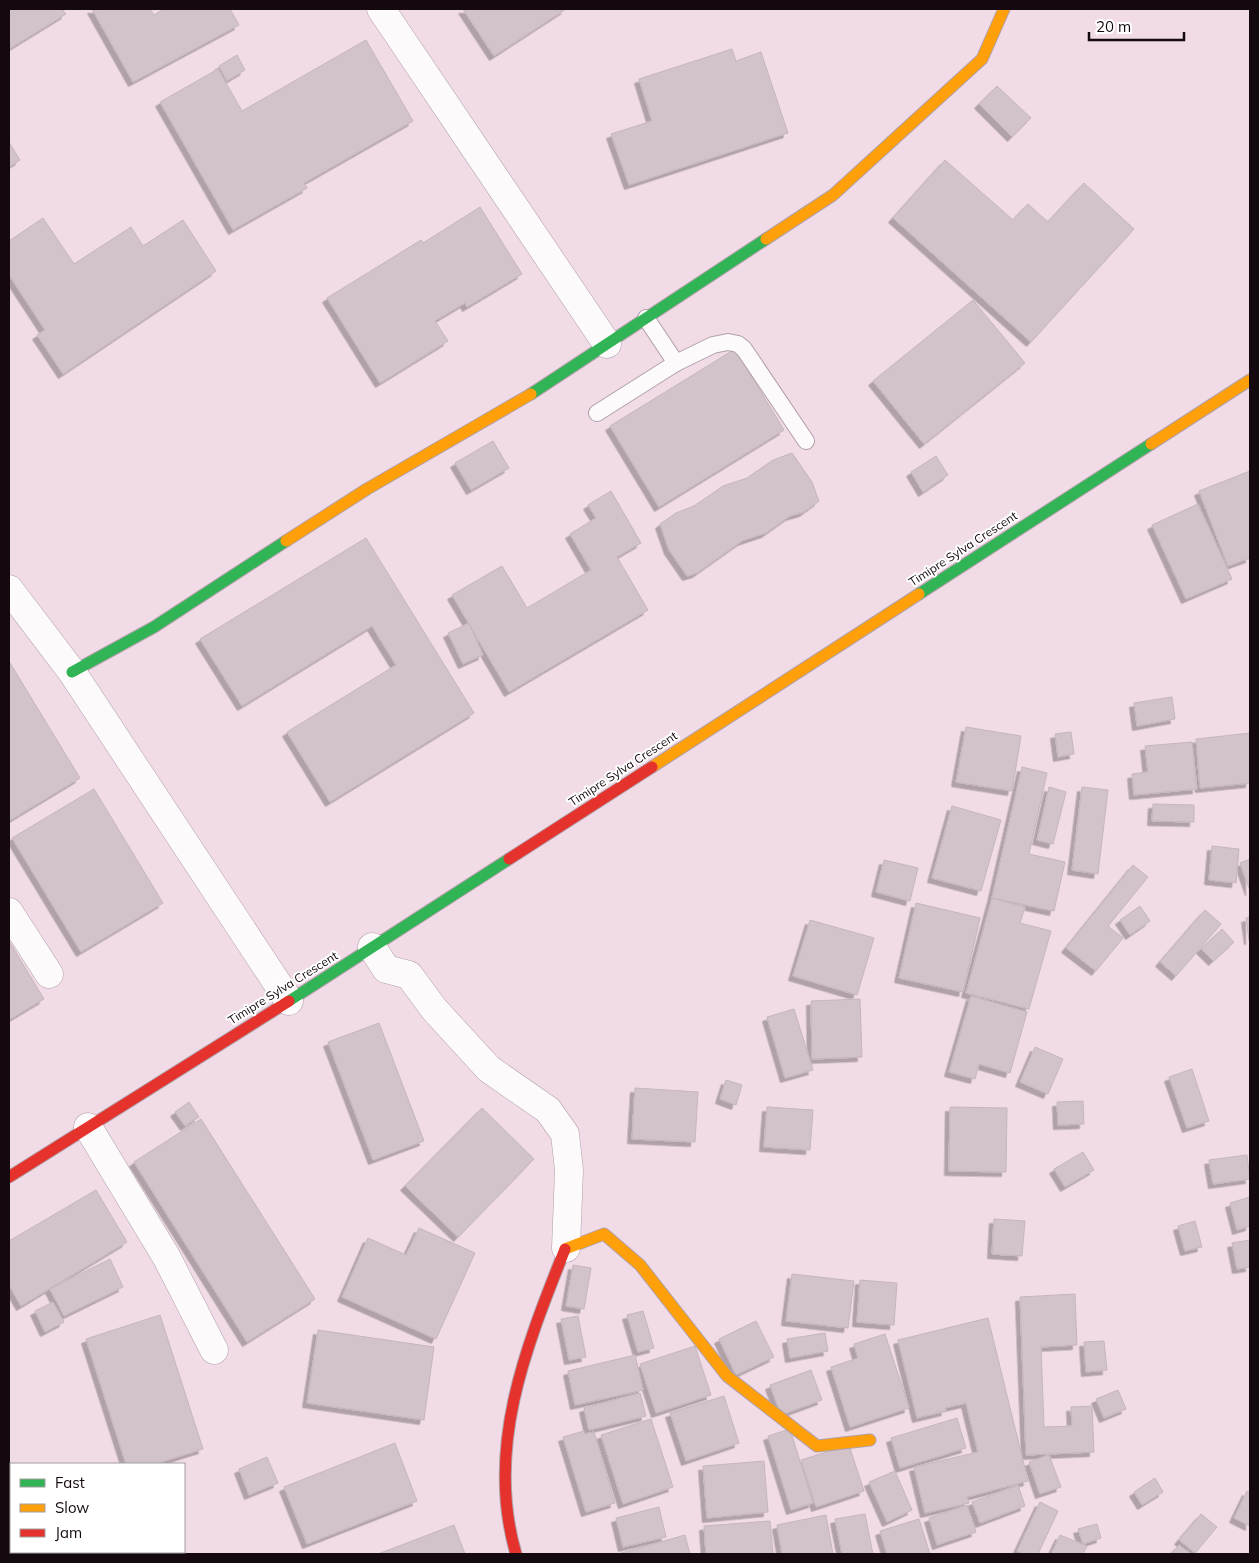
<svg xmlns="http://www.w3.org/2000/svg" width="1259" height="1563" viewBox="0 0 1259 1563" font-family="Mulish,sans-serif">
<defs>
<filter id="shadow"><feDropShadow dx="-4.5" dy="4.5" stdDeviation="0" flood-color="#0004"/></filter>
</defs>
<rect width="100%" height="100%" fill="#f0dbe6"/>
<!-- building -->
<g fill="#d2c2ca" stroke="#c5b5bd" filter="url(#shadow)">
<path d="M9,9H62L66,14L9,49Z"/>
<path d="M92,9H150L154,15L164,9H230L239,25L133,82Z"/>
<path d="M463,9H566L494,56Z"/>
<path d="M366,40L413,121L304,183L307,188L233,230L160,102L218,69L242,111Z"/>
<path d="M732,49L736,61L761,52L788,133L629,185L611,134L652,121L639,79Z"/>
<path d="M237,55L245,70L227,81L219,66Z"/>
<path d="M997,86L1031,118L1012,137L979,104Z"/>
<path d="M9,142L20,160L9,167Z"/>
<path d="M945,160L1013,220L1028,204L1048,222L1084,183L1134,229L1031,342L893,218Z"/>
<path d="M480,207L522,274L467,307L465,303L435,321L448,341L380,383L327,298L421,240L423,243Z"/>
<path d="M43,218L74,264L131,227L143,246L183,220L216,271L63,374L37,335L45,330L9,275V241Z"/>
<path d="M973,300L1025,363L924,444L873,381Z"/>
<path d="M735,349L784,430L659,507L610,426Z"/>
<path d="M493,441L509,468L471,490L455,463Z"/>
<path d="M792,453L812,482L819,501L804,512L790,516L766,533L742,541L697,573L687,576L669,550L660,524L676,513L694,506L723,486L747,478L773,460Z"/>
<path d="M936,456L948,475L923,492L911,472Z"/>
<path d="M1250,471V558L1228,566L1199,491Z"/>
<path d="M611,491L641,543L617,557L648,610L509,692L452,595L502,566L527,608L591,570L570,534L596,518L588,505Z"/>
<path d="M1198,504L1232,579L1186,599L1152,525Z"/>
<path d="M366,538L474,713L330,802L287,732L396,665L372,626L242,706L200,639Z"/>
<path d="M469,623L483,655L463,664L448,633Z"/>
<path d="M10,663L80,778L9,821V664Z"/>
<path d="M1172,697L1175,719L1137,726L1134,703Z"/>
<path d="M966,727L1021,736L1012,791L956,782Z"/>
<path d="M1071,732L1074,754L1058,757L1055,734Z"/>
<path d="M1250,733V783L1200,788L1196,739Z"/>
<path d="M1192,742L1197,789L1134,795L1132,774L1148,772L1145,746Z"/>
<path d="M1022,767L1047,773L1029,854L1065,862L1054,911L992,898Z"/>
<path d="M1049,787L1066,792L1053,844L1037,840Z"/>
<path d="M1082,787L1108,790L1098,874L1072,870Z"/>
<path d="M94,789L163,903L81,952L12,838Z"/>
<path d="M1153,804L1194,805V822L1152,821Z"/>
<path d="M952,806L1001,820L981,891L932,878Z"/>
<path d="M1212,846L1239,849L1236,883L1209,880Z"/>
<path d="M1250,859V891L1240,863Z"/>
<path d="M884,860L918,868L910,901L876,892Z"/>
<path d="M1133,865L1148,877L1108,926L1123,938L1096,971L1066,948Z"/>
<path d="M992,898L1025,907L1020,923L1051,931L1029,1009L966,993Z"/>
<path d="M916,903L980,918L963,992L899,978Z"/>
<path d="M1140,906L1150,921L1130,935L1120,920Z"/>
<path d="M1205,910L1221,924L1176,976L1160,962Z"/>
<path d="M1250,917V940H1249L1246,918Z"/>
<path d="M810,920L874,938L857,995L793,976Z"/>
<path d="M1222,929L1234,942L1213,961L1201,949Z"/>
<path d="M9,941L44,999L9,1020Z"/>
<path d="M971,996L1027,1012L1010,1073L979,1064L975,1079L949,1072Z"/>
<path d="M860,999L862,1057L812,1059L811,1001Z"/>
<path d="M794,1009L813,1070L785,1078L767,1017Z"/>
<path d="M379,1023L424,1141L373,1160L328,1042Z"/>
<path d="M1035,1047L1063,1059L1048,1094L1020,1082Z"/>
<path d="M1192,1069L1209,1121L1187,1128L1169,1077Z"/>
<path d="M726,1080L742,1085L736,1105L720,1099Z"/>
<path d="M635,1088L698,1092L695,1142L632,1139Z"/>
<path d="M1083,1101L1084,1124L1058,1125L1057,1102Z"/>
<path d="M189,1102L199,1117L185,1126L175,1112Z"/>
<path d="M767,1107L813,1110L810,1150L764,1147Z"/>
<path d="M950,1107L1007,1108L1006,1172L949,1171Z"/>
<path d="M482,1108L534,1159L458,1237L405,1186Z"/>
<path d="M201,1119L315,1299L247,1342L134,1162Z"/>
<path d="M1083,1152L1094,1170L1065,1187L1054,1169Z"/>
<path d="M1247,1155L1250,1179L1213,1184L1209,1160Z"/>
<path d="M96,1190L127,1242L21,1306L9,1285V1241Z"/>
<path d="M1250,1197V1226L1237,1230L1230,1203Z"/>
<path d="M994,1219L1025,1221L1022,1256L992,1254Z"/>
<path d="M1195,1221L1202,1247L1185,1251L1178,1226Z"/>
<path d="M419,1228L475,1253L436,1339L342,1297L368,1238L406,1255Z"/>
<path d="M1250,1240V1267L1237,1269L1232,1243Z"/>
<path d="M110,1259L123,1287L64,1316L50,1289Z"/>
<path d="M573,1265L591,1268L584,1309L566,1306Z"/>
<path d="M792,1274L854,1281L848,1328L786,1321Z"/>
<path d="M860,1280L897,1283L894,1325L857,1322Z"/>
<path d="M1075,1294L1077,1345L1041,1347L1044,1427L1072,1426L1071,1407L1092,1406L1094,1452L1026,1455L1020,1297Z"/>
<path d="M53,1302L64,1322L45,1332L35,1311Z"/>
<path d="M643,1311L654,1348L638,1352L627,1315Z"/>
<path d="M160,1315L203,1449L155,1464H126L86,1339Z"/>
<path d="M578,1316L586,1357L569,1360L561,1319Z"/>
<path d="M988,1318L1028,1481L967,1497L969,1503L925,1513L914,1467L978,1452L966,1403L945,1408L946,1411L917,1418L898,1340Z"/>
<path d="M756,1321L774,1357L736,1375L719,1339Z"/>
<path d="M318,1330L434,1347L424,1420L307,1403Z"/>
<path d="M825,1333L828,1351L790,1358L787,1339Z"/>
<path d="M885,1334L909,1408L850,1427L831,1367L858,1358L854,1344Z"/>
<path d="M1104,1341L1107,1370L1086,1372L1084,1342Z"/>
<path d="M695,1346L711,1395L656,1413L640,1364Z"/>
<path d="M635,1355L643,1390L575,1405L568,1371Z"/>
<path d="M811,1370L822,1400L781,1415L770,1385Z"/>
<path d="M1118,1390L1126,1409L1104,1418L1096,1399Z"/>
<path d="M640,1393L646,1416L589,1430L584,1408Z"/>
<path d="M724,1396L739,1443L686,1461L670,1413Z"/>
<path d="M957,1418L966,1448L900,1468L891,1438Z"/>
<path d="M651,1419L673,1487L623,1504L601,1435Z"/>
<path d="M790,1429L813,1503L791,1510L768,1436Z"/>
<path d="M584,1431L585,1434L594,1432L615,1503L586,1512L563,1437Z"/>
<path d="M395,1443L417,1501L307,1544L284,1487Z"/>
<path d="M849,1445L864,1491L816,1507L801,1460Z"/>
<path d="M1049,1455L1061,1487L1040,1494L1029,1462Z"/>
<path d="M267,1457L278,1483L249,1495L239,1469Z"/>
<path d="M764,1461L768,1512L707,1518L703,1466Z"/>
<path d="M895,1471L912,1510L887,1522L869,1482Z"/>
<path d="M1155,1478L1163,1492L1142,1505L1134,1492Z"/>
<path d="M1018,1485L1025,1506L980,1523L972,1502Z"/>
<path d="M1247,1491L1250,1493V1526L1234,1518Z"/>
<path d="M1040,1502L1058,1511L1038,1554H1024L1017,1551Z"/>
<path d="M967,1505L976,1532L937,1545L929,1518Z"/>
<path d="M659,1507L666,1537L623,1547L616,1518Z"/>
<path d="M865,1514L873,1554H842L835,1519Z"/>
<path d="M1201,1514L1217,1527L1195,1553L1179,1540Z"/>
<path d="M826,1515L833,1554H782L777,1525Z"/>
<path d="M919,1519L930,1554H887L880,1531Z"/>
<path d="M770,1521L773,1554H706L704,1526Z"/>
<path d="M1097,1524L1101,1538L1083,1544L1078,1529Z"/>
<path d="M454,1525L465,1554H378Z"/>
<path d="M685,1535L690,1554H618Z"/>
<path d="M1060,1535L1087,1546L1083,1554H1051Z"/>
<path d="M1179,1545L1191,1554H1171Z"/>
</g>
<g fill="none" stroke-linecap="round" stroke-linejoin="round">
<!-- lane casing -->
<g stroke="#b0a0a8" stroke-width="18">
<g id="lane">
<path d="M646,318L676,363"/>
<path d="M597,413L676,363L713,345L728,342L738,344L744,349L806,441"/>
</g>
</g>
<!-- street casing -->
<g stroke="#b0a0a8" stroke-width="29">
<g id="street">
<path d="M381,9L607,344"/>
<path d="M9,589L72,672L289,1001"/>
<path d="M9,912L49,974"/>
<path d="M372,947L386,969L409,975L434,1009L489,1069L548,1110L565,1134L569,1170L566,1248"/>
<path d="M88,1127L167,1258L214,1350"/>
<path d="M9,1492L11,1497"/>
<path d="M38,1552L39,1554"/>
</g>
</g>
<!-- fast casing -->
<g stroke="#b0a0a8" stroke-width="13">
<g id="fast">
<path d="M531,394L766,239"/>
<path d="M919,594L1151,444"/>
<path d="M72,672L154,627L286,541"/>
<path d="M289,1001L509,859"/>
</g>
</g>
<!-- slow casing -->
<g stroke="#b0a0a8" stroke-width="13">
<g id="slow">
<path d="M766,239L833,195L982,59L1004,9"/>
<path d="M1151,444L1250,380"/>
<path d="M286,541L367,489L531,394"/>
<path d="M652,767L919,594"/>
<path d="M565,1249L604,1234L640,1265L727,1376L817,1446L870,1440"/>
</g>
</g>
<!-- jam casing -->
<g stroke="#b0a0a8" stroke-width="13">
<g id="jam">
<path d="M509,859L652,767"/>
<path d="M9,1177L289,1001"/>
<path d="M516,1554C485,1448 526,1347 565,1249"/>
</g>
</g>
<!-- lane -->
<use href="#lane" stroke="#fdfafb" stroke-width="16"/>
<!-- street -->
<use href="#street" stroke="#fdfafb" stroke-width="28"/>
<!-- fast -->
<use href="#fast" stroke="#30b455" stroke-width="11"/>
<!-- slow -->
<use href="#slow" stroke="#ff9f0a" stroke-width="11"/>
<!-- jam -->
<use href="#jam" stroke="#e5322d" stroke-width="11"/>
</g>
<g text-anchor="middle" stroke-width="4" stroke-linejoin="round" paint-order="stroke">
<!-- street labels -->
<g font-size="12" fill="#150910" stroke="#fff">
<text transform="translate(963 549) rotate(-33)" y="4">Timipre Sylva Crescent</text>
<text transform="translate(623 769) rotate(-33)" y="4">Timipre Sylva Crescent</text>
<text transform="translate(283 988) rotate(-32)" y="4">Timipre Sylva Crescent</text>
</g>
</g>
<!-- border -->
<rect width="1259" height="1563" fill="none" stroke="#150910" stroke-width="20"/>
<!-- legend -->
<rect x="10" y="1463" width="175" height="90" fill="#ffffff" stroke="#a19d9f"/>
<rect x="20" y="1479" width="25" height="8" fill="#30b455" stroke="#a19d9f"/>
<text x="55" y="1488" font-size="15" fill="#150910">Fast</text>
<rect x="20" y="1504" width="25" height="8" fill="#ff9f0a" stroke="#a19d9f"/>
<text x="55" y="1513" font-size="15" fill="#150910">Slow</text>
<rect x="20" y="1529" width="25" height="8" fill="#e5322d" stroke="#a19d9f"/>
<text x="55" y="1538" font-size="15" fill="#150910">Jam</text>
<!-- scale -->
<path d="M1089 32v8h95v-8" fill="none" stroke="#150910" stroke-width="2.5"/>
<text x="1096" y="32" font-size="15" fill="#150910" stroke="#ffffff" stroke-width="4" paint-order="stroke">20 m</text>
</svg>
